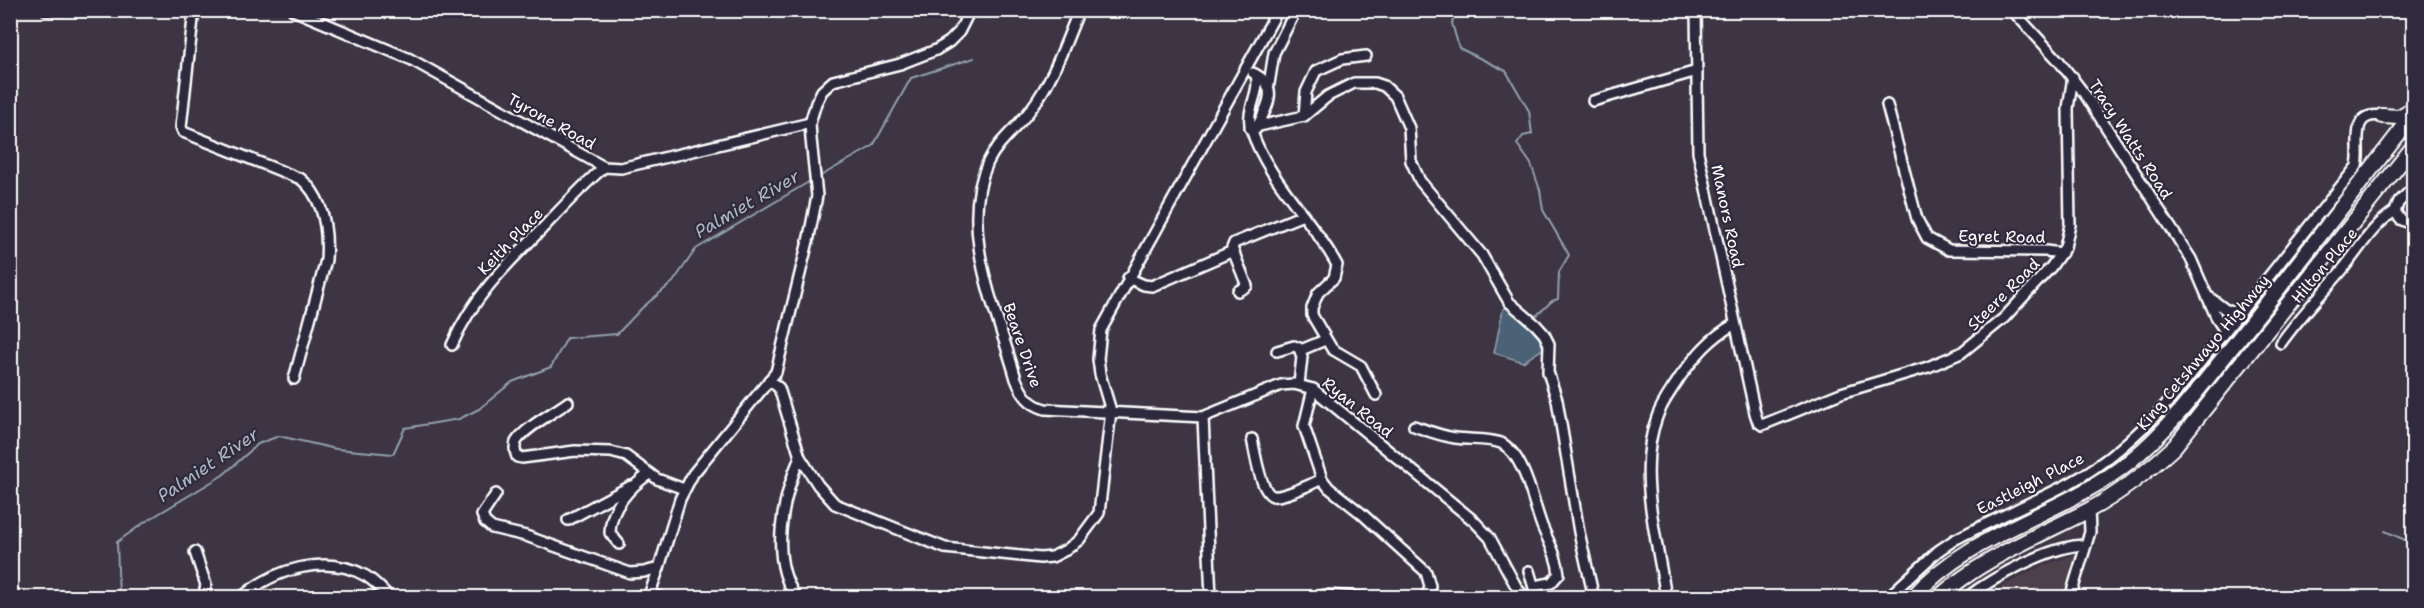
<svg xmlns="http://www.w3.org/2000/svg" width="2424" height="608" viewBox="0 0 2424 608" font-family="'Shantell Sans',sans-serif">
<rect width="100%" height="100%" fill="#3d3444"/>
<filter id="ink" filterUnits="userSpaceOnUse"><feTurbulence type="fractalNoise" baseFrequency=".0167" numOctaves="2"/><feDisplacementMap in="SourceGraphic" scale="12" xChannelSelector="R" yChannelSelector="G"/><feConvolveMatrix kernelMatrix="1 2 1 2 8 2 1 2 1" color-interpolation-filters="sRGB"/></filter>
<g filter="url(#ink)">
<!-- built -->
<path fill="#4d414c" d="M2076,554L2062,597H1984L2033,570Z"/>
<!-- water -->
<path fill="#4b6276" stroke="#93a1ad" stroke-width="1.5" d="M1510,306C1524,319 1540,330 1543,349L1523,362L1494,353L1503,309Z"/>
<g fill="none" stroke-linecap="round" stroke-linejoin="round">
<!-- stream -->
<g stroke="#93a1ad" stroke-width="2">
<path d="M1456,10L1452,23L1459,48L1506,71L1529,111L1532,134L1523,136L1517,144L1531,164L1540,190L1543,210L1569,255L1559,272L1558,299L1552,301L1535,317"/>
<path d="M817,178L873,146L911,78L974,58"/>
<path d="M2385,531L2414,544"/>
<path d="M119,598L117,542L145,522L223,475L258,444L279,436L336,449L393,454L405,428L459,419L479,409L512,382L551,367L567,338L617,334L643,307L673,282L696,249L812,180"/>
</g>
<!-- minor casing -->
<g stroke="#fff" stroke-width="14">
<g id="minor">
<path d="M46,10H67"/>
<path d="M194,10L181,127L183,132L301,179C325,199 328,231 326,260L294,379"/>
<path d="M293,10L410,59L604,167L621,168L810,123"/>
<path d="M1079,10C1065,44 1053,80 1031,109C1018,127 998,141 988,162C957,230 998,313 1016,379C1022,394 1028,404 1045,409L1203,417L1281,385L1294,384L1313,389L1474,521L1490,538L1517,588L1525,598"/>
<path d="M1696,10L1698,152L1755,413L1758,422L1762,425L1841,393L1928,367L1961,353L2004,318L2051,267L2065,247L2070,225L2068,108L2073,77"/>
<path d="M2012,10L2059,61L2086,96L2191,259L2217,319L2225,331"/>
<path d="M1253,73C1281,86 1267,107 1256,129"/>
<path d="M1256,75C1261,93 1245,110 1251,129C1268,181 1312,218 1337,265L1334,278L1318,293L1312,308V315L1332,349L1361,366L1376,395"/>
<path d="M1269,84L1274,53L1296,10"/>
<path d="M1593,101L1697,71"/>
<path d="M1887,105L1917,219L1927,238L1949,250L2045,251L2062,253"/>
<path d="M1304,116L1306,92L1316,71L1342,59L1366,56"/>
<path d="M1250,128L1304,116L1328,96L1354,83H1375L1384,86L1395,96L1409,128L1411,161L1420,181L1482,255L1509,302L1536,325L1544,334L1549,344L1548,372L1557,400L1579,532L1594,598"/>
<path d="M2395,211L2399,202L2414,187"/>
<path d="M2395,211L2400,219L2414,225"/>
<path d="M1128,278L1144,285L1152,286L1233,251"/>
<path d="M1238,291L1247,286L1232,248L1234,243L1303,215"/>
<path d="M2209,297L2226,310L2242,311"/>
<path d="M2281,343C2300,316 2322,294 2343,269C2361,247 2372,226 2395,211"/>
<path d="M452,345C472,298 506,265 542,229C562,208 581,187 604,167"/>
<path d="M1301,350L1325,340"/>
<path d="M1277,351L1294,346L1299,348L1302,357L1299,384"/>
<path d="M769,380L779,388L800,457L818,485L835,504L945,548L1040,558L1052,557L1066,550L1079,540L1099,513L1111,411L1100,374L1098,359L1101,330L1278,10"/>
<path d="M1313,389L1304,426L1322,479L1329,488L1361,513L1426,572L1430,586L1427,598"/>
<path d="M568,402C555,412 524,428 516,442C514,447 515,452 517,457L522,458L575,451L611,452L626,456L657,479L684,489"/>
<path d="M1203,417L1211,598"/>
<path d="M1414,426C1428,431 1441,436 1455,438C1469,440 1489,438 1501,443C1525,455 1533,503 1542,526C1549,543 1557,555 1559,574L1551,583L1534,586"/>
<path d="M1252,439C1255,451 1260,492 1273,496C1282,498 1312,484 1322,479"/>
<path d="M496,494L482,515L485,522L492,528L526,536L630,573L644,572L659,568"/>
<path d="M568,520L631,486"/>
<path d="M619,544L610,533C610,508 630,487 649,474"/>
<path d="M195,552L206,585L203,598"/>
<path d="M1529,571L1537,598"/>
<path d="M649,594L664,598"/>
<path d="M241,598C273,569 327,553 366,576C375,582 383,590 390,598"/>
<path d="M648,598L659,568L680,499L693,474L776,372L809,237L817,196L811,139L810,123L816,103L822,91L833,81L900,64L936,50L949,42L959,32L970,10"/>
<path d="M797,598C768,560 783,497 800,457"/>
<path d="M1310,598L1325,595L1371,598"/>
<path d="M1554,598H1568"/>
<path d="M1666,598C1658,542 1636,472 1657,417C1662,402 1672,390 1680,377C1696,355 1711,337 1735,324"/>
<path d="M1887,598L1938,551L1954,540C1992,520 2032,503 2070,483C2109,462 2142,431 2172,398L2357,166C2362,147 2347,111 2382,116"/>
<path d="M1966,598C1994,577 2051,545 2086,545"/>
<path d="M2070,598L2090,532L2089,509"/>
</g>
</g>
<!-- highway casing -->
<g stroke="#fff" stroke-width="18">
<g id="highway">
<path d="M2382,116L2399,117L2413,109"/>
<path d="M1912,598C1972,530 2062,516 2130,461C2170,429 2200,387 2232,347C2294,270 2353,192 2414,114"/>
<path d="M1938,598C1982,558 2037,537 2089,510C2121,493 2148,471 2174,447L2414,146"/>
</g>
</g>
<!-- minor -->
<use href="#minor" stroke="#2f2a3d" stroke-width="9"/>
<!-- highway -->
<use href="#highway" stroke="#2f2a3d" stroke-width="14"/>
</g>
</g>
<g text-anchor="middle" stroke-width="4.5" stroke-linejoin="round" paint-order="stroke">
<!-- street labels -->
<g font-size="16" fill="#fff" stroke="#2f2a3d">
<text transform="translate(552 121) rotate(29)" y="6">Tyrone Road</text>
<text transform="translate(2131 139) rotate(57)" y="6">Tracy Watts Road</text>
<text transform="translate(1728 216) rotate(78)" y="6">Manors Road</text>
<text transform="translate(2002 236) rotate(1)" y="6">Egret Road</text>
<text transform="translate(510 241) rotate(-46)" y="6">Keith Place</text>
<text transform="translate(2324 265) rotate(-50)" y="6">Hilton Place</text>
<text transform="translate(2003 294) rotate(-45)" y="6">Steere Road</text>
<text transform="translate(1023 345) rotate(71)" y="6">Beare Drive</text>
<text transform="translate(2203 352) rotate(-50)" y="6">King Cetshwayo Highway</text>
<text transform="translate(1358 407) rotate(39)" y="6">Ryan Road</text>
<text transform="translate(2030 483) rotate(-27)" y="6">Eastleigh Place</text>
</g>
<!-- water labels -->
<g font-size="18" font-style="italic" fill="#aeb8c1" stroke="#2f2a3d">
<text transform="translate(747 204) rotate(-30)" y="6">Palmiet River</text>
<text transform="translate(208 465) rotate(-34)" y="6">Palmiet River</text>
</g>
</g>
<!-- margin -->
<rect width="2424" height="608" fill="none" stroke="#2f2a3d" stroke-width="36"/>
<rect x="18" y="18" width="2388" height="572" fill="none" stroke="#fff" stroke-width="2" filter="url(#ink)"/>
</svg>
